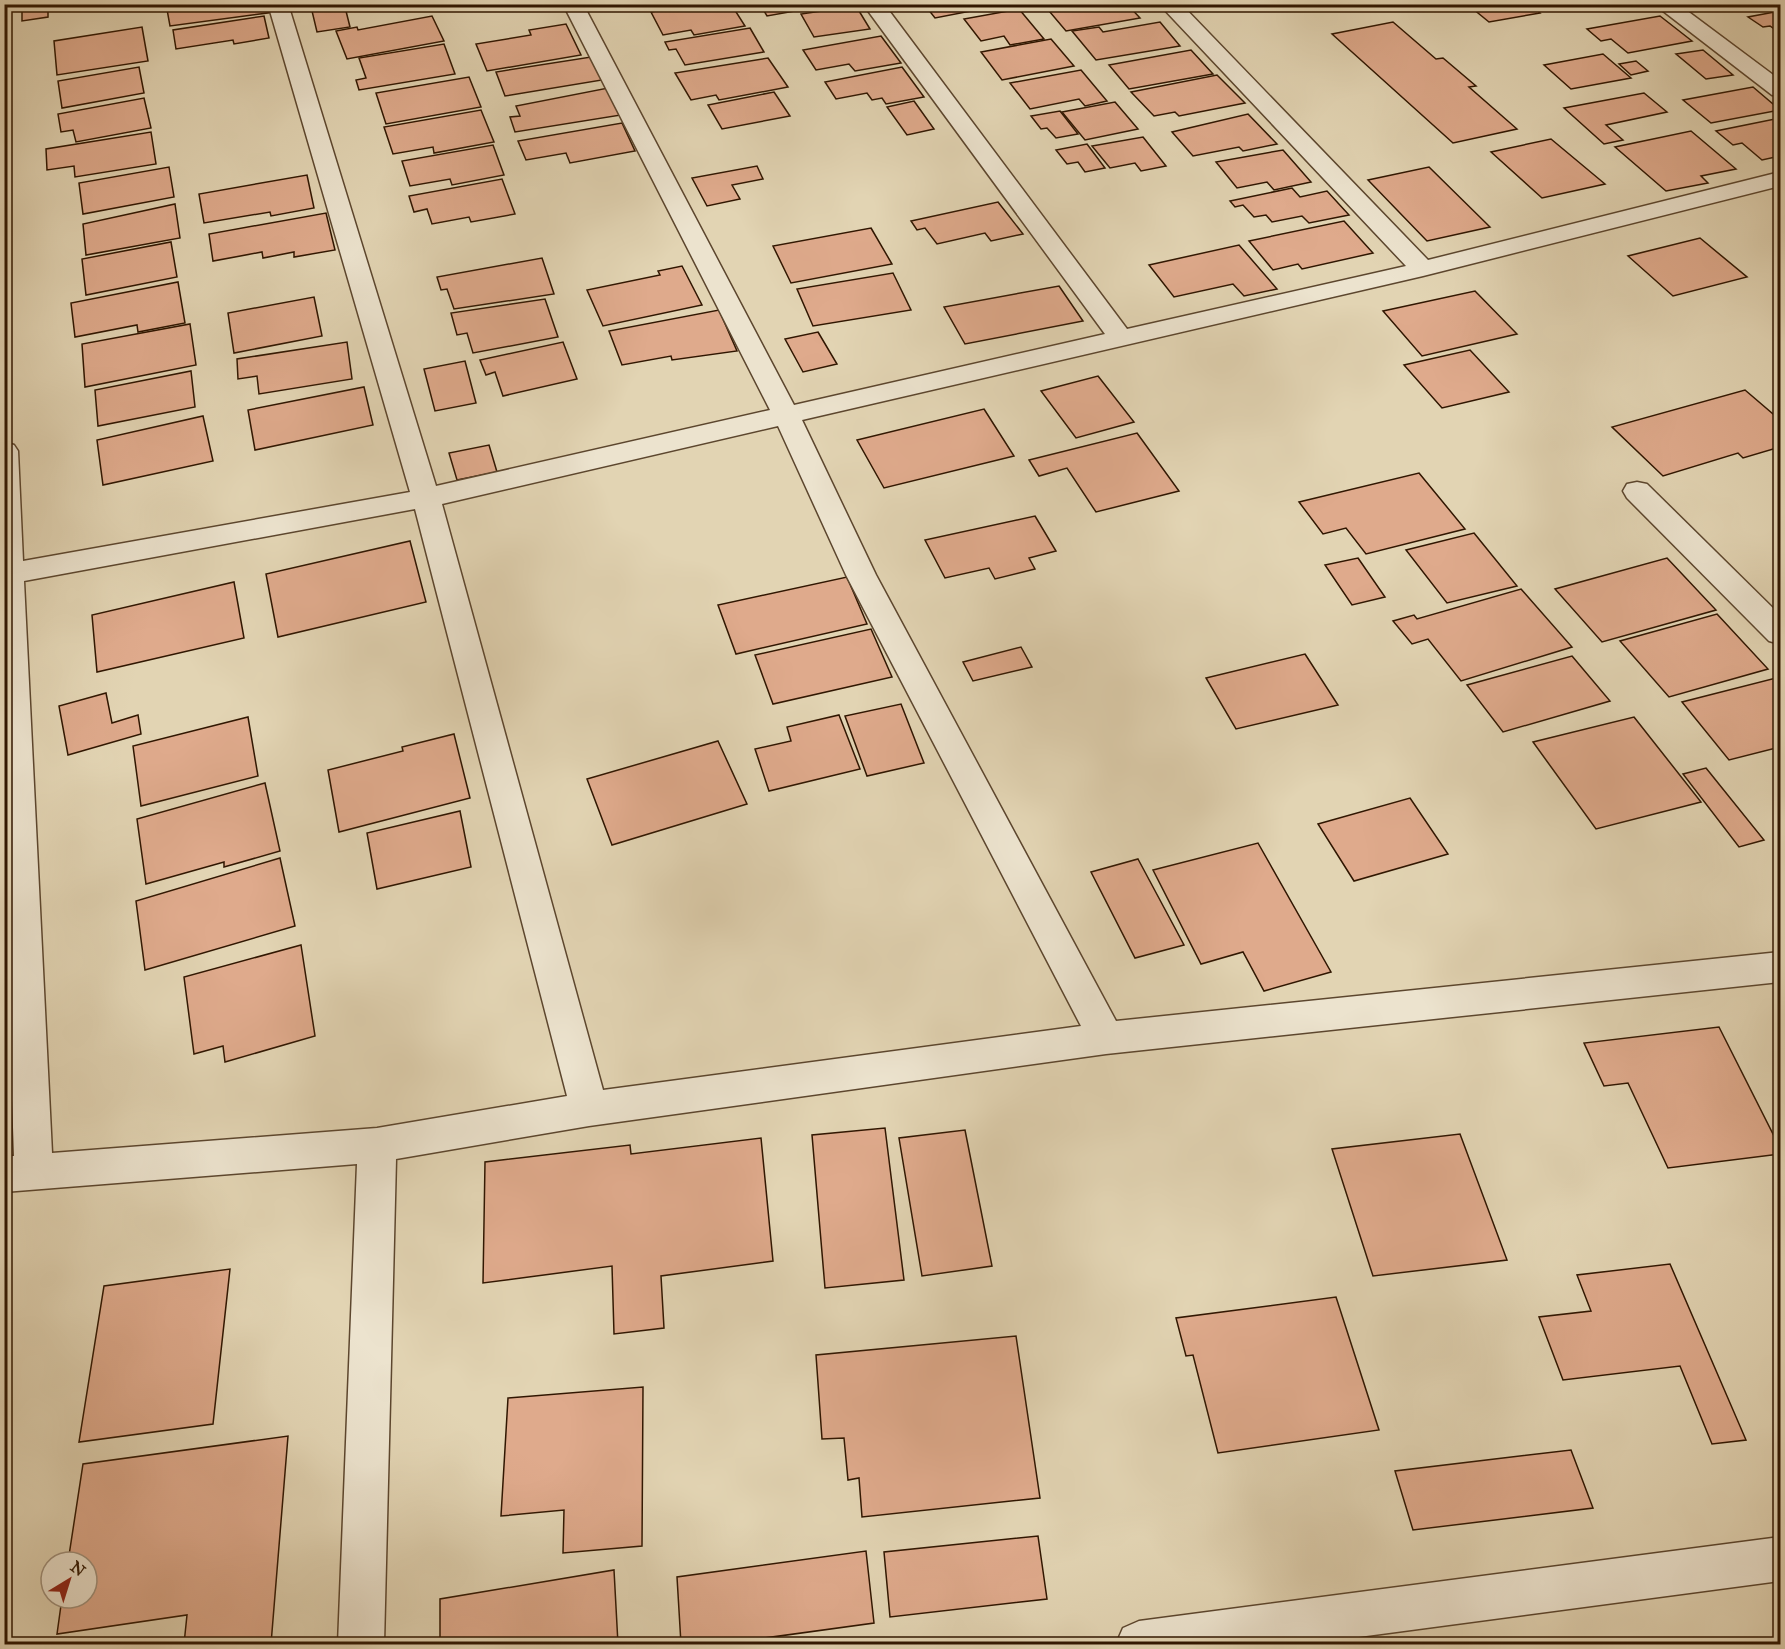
<svg xmlns="http://www.w3.org/2000/svg" width="1785" height="1649" viewBox="0 0 1785 1649" font-family="'IM FELL Great Primer',serif">
<rect width="100%" height="100%" fill="#e2d4b3"/>
<filter id="stains"><feTurbulence type="fractalNoise" baseFrequency=".00333" numOctaves="4"/><feColorMatrix values="0 0 0 0 .2 0 0 0 0 .09 0 0 0 0 .02 0 0 0 .5 -.17"/></filter>
<radialGradient id="worn" r=".72"><stop offset=".6" stop-color="#630" stop-opacity="0"/><stop offset="1" stop-color="#630" stop-opacity=".3"/></radialGradient>
<!-- building -->
<g fill="#dfaa8c" stroke="#301601" stroke-width="1.5">
<path d="M22,4H48V17L22,21Z"/>
<path d="M166,4H273L275,12L170,26Z"/>
<path d="M694,4H731L745,26L694,35L691,30L663,35L651,12Z"/>
<path d="M760,4H834L767,16Z"/>
<path d="M924,4H1007L935,18Z"/>
<path d="M1127,4L1140,18L1066,31L1044,5Z"/>
<path d="M1467,4H1530L1540,13L1489,22Z"/>
<path d="M1732,4H1770L1742,11Z"/>
<path d="M856,6L870,29L814,37L801,14Z"/>
<path d="M345,7L350,27L317,32L312,11Z"/>
<path d="M1019,9L1044,39L1010,45L1004,36L981,41L964,19Z"/>
<path d="M1780,11V33L1770,26L1763,27L1748,17Z"/>
<path d="M264,16L269,38L234,44L233,40L176,49L173,30Z"/>
<path d="M432,16L444,41L347,59L336,31L357,27L358,30Z"/>
<path d="M1660,16L1692,41L1628,53L1611,39L1601,41L1587,29Z"/>
<path d="M1160,22L1180,46L1096,60L1072,31L1099,27L1103,32Z"/>
<path d="M1393,22L1436,59L1443,58L1476,86L1469,87L1517,129L1453,143L1332,34Z"/>
<path d="M566,24L581,55L487,71L476,44L531,35L529,30Z"/>
<path d="M142,27L148,61L57,75L54,41Z"/>
<path d="M750,28L764,52L685,65L676,49L669,50L665,42Z"/>
<path d="M881,36L901,63L855,71L849,64L816,70L803,50Z"/>
<path d="M1051,39L1074,66L1002,80L981,52Z"/>
<path d="M444,44L455,74L359,90L356,80L366,78L359,58Z"/>
<path d="M1191,50L1213,74L1129,89L1109,65Z"/>
<path d="M1703,50L1733,75L1706,79L1676,54Z"/>
<path d="M1603,54L1631,78L1571,89L1544,65Z"/>
<path d="M591,57L602,80L505,96L496,72Z"/>
<path d="M768,58L788,87L719,100L716,95L691,100L675,73Z"/>
<path d="M1636,61L1648,71L1631,75L1619,64Z"/>
<path d="M139,67L144,93L62,108L58,81Z"/>
<path d="M902,67L924,97L886,104L882,98L872,100L867,93L836,99L825,82Z"/>
<path d="M1081,70L1107,101L1085,106L1079,99L1030,109L1010,83Z"/>
<path d="M1217,75L1245,103L1179,116L1175,112L1154,116L1131,92Z"/>
<path d="M469,77L481,107L386,124L376,93Z"/>
<path d="M1753,87L1780,110L1711,123L1683,100Z"/>
<path d="M608,88L621,115L515,132L510,117L520,116L516,106Z"/>
<path d="M774,92L790,116L722,129L708,105Z"/>
<path d="M1644,93L1667,112L1606,125L1623,140L1604,144L1564,108Z"/>
<path d="M144,98L151,128L76,142L73,130L61,132L58,114Z"/>
<path d="M914,101L934,129L907,135L887,107Z"/>
<path d="M1115,102L1138,129L1085,140L1062,112Z"/>
<path d="M481,110L494,142L434,153L433,147L393,154L384,127Z"/>
<path d="M1060,111L1078,134L1056,138L1047,128L1041,129L1031,116Z"/>
<path d="M1248,114L1277,144L1243,151L1239,147L1193,156L1172,132Z"/>
<path d="M1780,118V156L1762,160L1742,143L1733,145L1716,131Z"/>
<path d="M622,123L635,151L570,163L566,153L526,160L518,141Z"/>
<path d="M1691,131L1736,169L1701,176L1708,183L1666,191L1615,147Z"/>
<path d="M151,132L156,164L75,177L74,166L47,170L46,149Z"/>
<path d="M1143,137L1166,166L1141,171L1135,163L1110,168L1092,146Z"/>
<path d="M1551,139L1605,184L1542,198L1491,152Z"/>
<path d="M1087,144L1105,168L1085,172L1078,162L1067,164L1056,150Z"/>
<path d="M493,145L504,175L452,185L450,179L410,186L402,161Z"/>
<path d="M1283,150L1311,182L1274,190L1267,182L1237,188L1216,162Z"/>
<path d="M757,166L763,179L732,185L740,199L707,206L692,178Z"/>
<path d="M169,167L174,197L83,214L79,183Z"/>
<path d="M1429,167L1490,227L1427,241L1368,180Z"/>
<path d="M307,175L314,208L271,216L270,212L204,223L199,194Z"/>
<path d="M502,179L515,214L471,222L469,217L432,224L427,209L414,212L409,196Z"/>
<path d="M1292,188L1300,197L1327,191L1349,215L1309,223L1302,216L1272,222L1266,215L1254,217L1243,205L1235,207L1230,201Z"/>
<path d="M998,202L1023,234L991,241L985,233L937,244L925,228L917,230L911,221Z"/>
<path d="M175,204L180,238L86,255L83,224Z"/>
<path d="M326,213L335,250L294,257V252L263,258L262,252L213,261L209,234Z"/>
<path d="M1344,221L1373,253L1302,269L1298,264L1273,270L1249,241Z"/>
<path d="M871,228L892,264L791,283L773,246Z"/>
<path d="M1700,238L1747,277L1673,296L1628,256Z"/>
<path d="M171,242L177,277L86,295L82,259Z"/>
<path d="M1239,245L1277,289L1244,296L1233,284L1174,297L1149,265Z"/>
<path d="M542,258L554,294L454,309L447,289L441,290L437,277Z"/>
<path d="M682,266L702,305L603,326L587,290L660,275L658,271Z"/>
<path d="M893,273L911,310L813,326L797,289Z"/>
<path d="M178,282L185,323L138,332L137,325L75,337L71,303Z"/>
<path d="M1059,286L1083,321L965,344L944,307Z"/>
<path d="M1475,291L1517,334L1422,356L1383,311Z"/>
<path d="M314,297L322,336L234,353L228,313Z"/>
<path d="M545,299L558,337L473,353L467,333L457,335L451,313Z"/>
<path d="M719,310L737,351L672,360L671,356L622,365L609,331Z"/>
<path d="M190,324L196,365L85,387L82,344Z"/>
<path d="M818,332L837,364L803,372L785,339Z"/>
<path d="M347,342L352,379L259,394L257,376L238,379L237,359Z"/>
<path d="M563,342L577,379L503,396L495,372L486,375L480,360Z"/>
<path d="M1470,350L1509,392L1442,408L1404,365Z"/>
<path d="M465,361L476,403L435,411L424,369Z"/>
<path d="M191,371L195,407L98,426L95,390Z"/>
<path d="M1098,376L1134,422L1076,438L1041,391Z"/>
<path d="M364,387L373,425L255,450L248,410Z"/>
<path d="M1745,390L1780,420V447L1743,458L1738,453L1663,476L1612,427Z"/>
<path d="M984,409L1014,456L884,488L857,440Z"/>
<path d="M203,416L213,461L103,485L97,440Z"/>
<path d="M1137,433L1179,491L1096,512L1067,468L1039,476L1029,460Z"/>
<path d="M489,445L497,472L457,480L449,453Z"/>
<path d="M1419,473L1465,529L1366,554L1346,528L1323,534L1299,502Z"/>
<path d="M1035,516L1056,551L1029,558L1035,569L995,579L989,568L945,578L925,540Z"/>
<path d="M1474,533L1517,586L1447,603L1406,550Z"/>
<path d="M410,541L426,602L278,637L266,574Z"/>
<path d="M1358,558L1385,597L1352,605L1325,565Z"/>
<path d="M1667,558L1716,610L1602,642L1555,589Z"/>
<path d="M847,577L867,624L736,654L718,605Z"/>
<path d="M234,582L244,638L97,672L92,615Z"/>
<path d="M1521,589L1572,647L1461,681L1428,639L1412,644L1393,621L1414,615L1417,619Z"/>
<path d="M1717,614L1768,669L1669,697L1620,641Z"/>
<path d="M871,629L892,677L773,704L755,655Z"/>
<path d="M1021,647L1032,667L973,681L963,662Z"/>
<path d="M1305,654L1338,705L1236,729L1206,678Z"/>
<path d="M1572,656L1610,701L1503,732L1467,685Z"/>
<path d="M1780,677V747L1729,760L1682,702Z"/>
<path d="M106,693L112,723L138,715L141,734L68,755L59,706Z"/>
<path d="M901,704L924,763L867,776L845,716Z"/>
<path d="M839,715L860,769L769,791L755,749L791,741L787,727Z"/>
<path d="M248,717L258,776L141,806L133,746Z"/>
<path d="M1634,717L1701,802L1596,829L1533,742Z"/>
<path d="M454,734L470,798L339,832L328,770L403,751L402,747Z"/>
<path d="M718,741L747,804L612,845L587,779Z"/>
<path d="M1706,768L1764,840L1739,847L1683,774Z"/>
<path d="M265,783L280,851L224,867V862L146,884L137,819Z"/>
<path d="M1410,798L1448,854L1354,881L1318,824Z"/>
<path d="M460,811L471,867L377,889L367,833Z"/>
<path d="M1258,843L1331,972L1264,991L1243,952L1201,964L1153,870Z"/>
<path d="M280,858L295,926L145,970L136,901Z"/>
<path d="M1138,859L1184,945L1135,958L1091,872Z"/>
<path d="M301,945L315,1036L225,1062L223,1046L194,1054L184,977Z"/>
<path d="M1719,1027L1780,1148V1154L1668,1168L1628,1083L1604,1086L1584,1043Z"/>
<path d="M885,1128L904,1280L825,1288L812,1135Z"/>
<path d="M965,1130L992,1266L922,1276L899,1138Z"/>
<path d="M1460,1134L1507,1260L1373,1276L1332,1149Z"/>
<path d="M761,1138L773,1261L661,1276L664,1328L614,1334L612,1266L483,1283L485,1162L630,1145L631,1154Z"/>
<path d="M1670,1264L1746,1440L1712,1444L1680,1366L1563,1380L1539,1317L1591,1311L1577,1275Z"/>
<path d="M230,1269L213,1424L79,1442L104,1286Z"/>
<path d="M1336,1297L1379,1430L1218,1453L1193,1355L1186,1356L1176,1318Z"/>
<path d="M1016,1336L1040,1498L862,1517L859,1478L848,1480L844,1438L822,1439L816,1355Z"/>
<path d="M643,1387L642,1546L563,1553L564,1510L501,1516L508,1398Z"/>
<path d="M288,1436L271,1644H184L187,1615L57,1634L62,1598H87V1562H68L83,1464Z"/>
<path d="M1571,1450L1593,1508L1413,1530L1395,1471Z"/>
<path d="M1038,1536L1047,1599L890,1617L884,1552Z"/>
<path d="M866,1551L874,1623L721,1644H681L677,1577Z"/>
<path d="M614,1570L618,1644H440V1599Z"/>
</g>
<g fill="none" stroke-linecap="round" stroke-linejoin="round">
<!-- minor casing -->
<g stroke="#5c462e" stroke-width="3">
<g id="minor">
<path d="M268,4H288L436,486L770,410L563,4H583L794,405L1105,334L863,4H884L1127,329L1406,266L1159,4H1181L1428,260L1780,172V186L1423,276L802,420L876,575L1116,1021L1780,952V982L1106,1054L589,1126L396,1159L384,1644H338L357,1164L4,1192V1156H14L4,867V442L14,445L18,451L23,561L410,492ZM778,426L846,575L1081,1026L603,1090L442,504ZM415,509L567,1096L377,1128L52,1153L24,581Z"/>
<path d="M1654,4H1678L1780,80V96L1772,95Z"/>
<path d="M1637,482L1647,484L1780,615V644L1769,641L1627,498L1623,491L1627,484Z"/>
<path d="M1780,1537V1581L1306,1644H1116L1123,1628L1139,1621Z"/>
</g>
</g>
<!-- minor -->
<use href="#minor" fill="#ece3ce" fill-rule="evenodd"/>
</g>
<!-- margin -->
<rect width="1785" height="1649" fill="none" stroke="#e2d4b3" stroke-width="24"/>
<rect x="6" y="6" width="1773" height="1637" fill="none" stroke="#301601" stroke-width="3"/>
<rect x="12" y="12" width="1761" height="1625" fill="none" stroke="#301601" stroke-width="1.5"/>
<!-- north arrow -->
<g transform="translate(69 1580) rotate(38)"><circle r="28" fill="#ece3ce" stroke="#a1917c" stroke-width="1.5"/>
<path d="M0-4.5L10 22L0 15L-10 22Z" fill="#8f2418"/>
<text y="-9" font-size="16" font-weight="bold" text-anchor="middle" fill="#301601">N</text>
</g>
<rect width="100%" height="100%" filter="url(#stains)"/>
<rect width="100%" height="100%" fill="url(#worn)"/>
</svg>
